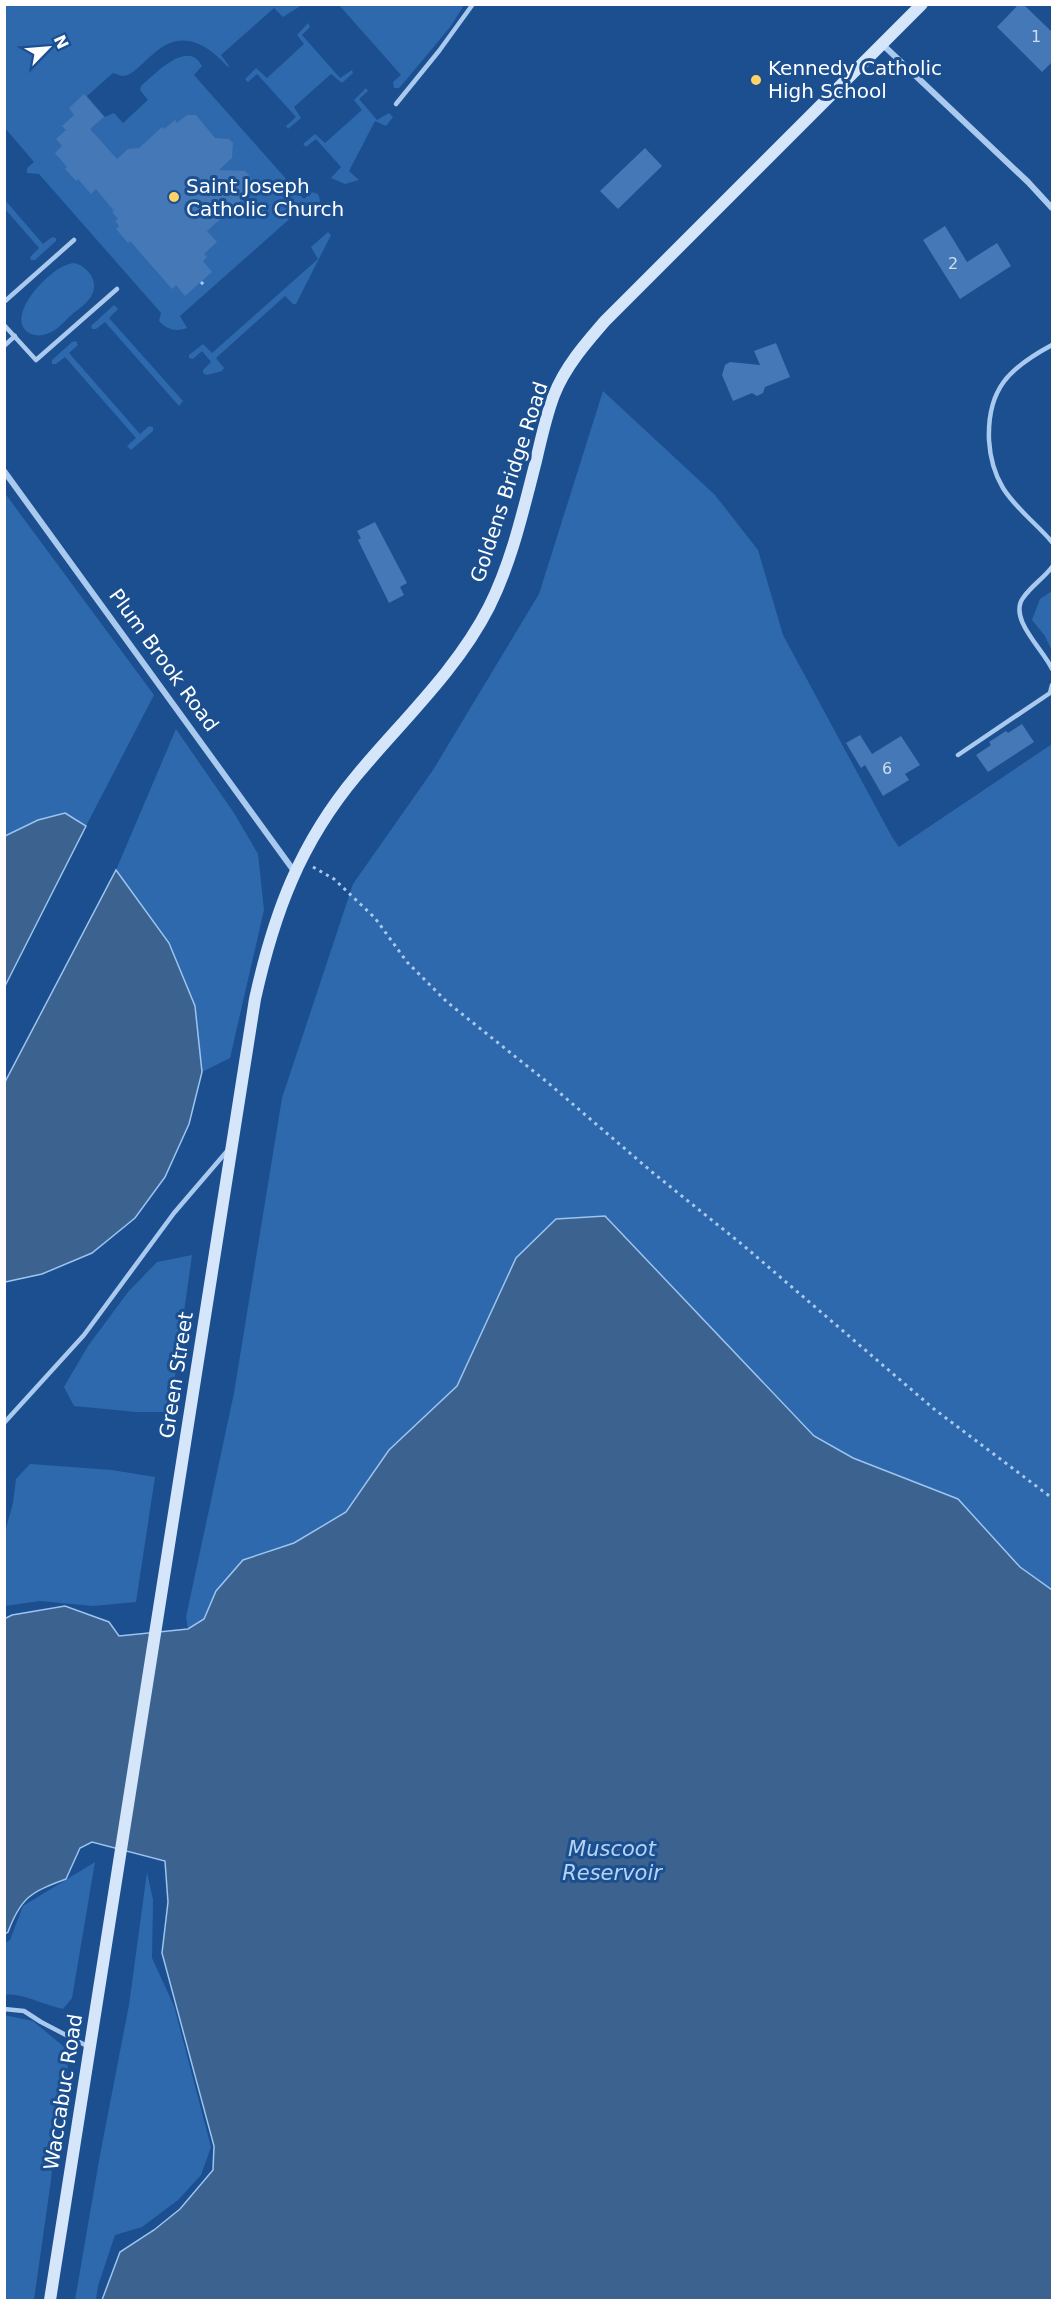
<svg xmlns="http://www.w3.org/2000/svg" width="1057" height="2305" viewBox="0 0 1057 2305" font-family="'DejaVu Sans',sans-serif">
<rect width="100%" height="100%" fill="#1b4f8f"/>
<!-- green -->
<g fill="#2e69ad">
<path d="M4,5H302L283,17L274,8L221,55L229,66L228,67C209,46 185,29 158,50C147,58 139,69 128,75L122,76L113,73L87,96L105,117L114,113L123,123L148,100L140,90L141,86C154,75 188,38 202,66L194,75L304,199L312,192L318,194C322,203 320,212 311,217L303,207L180,316L187,328C177,332 167,330 159,321L161,313L39,174L27,173V168L34,162L5,128Z"/>
<path d="M339,5H464L451,26L406,80L399,88H394L393,82L401,75Z"/>
<path d="M308,23L310,27L302,35L340,78L352,70L353,73L342,83L331,74L294,107L301,118L288,129L286,126L296,117L257,74L248,82L245,79L256,68L267,78L304,44L297,35Z"/>
<path d="M366,88L368,91L359,99L377,120L389,113L393,117L386,126L375,121L349,171L359,180L345,184L331,178L341,167L316,139L306,147L303,144L315,134L325,143L362,110L354,100Z"/>
<path d="M5,200L43,244L52,237L56,238V241L35,260H31L30,257L39,248L5,209Z"/>
<path d="M328,232L331,235L296,304H293L285,296L216,358L224,368L222,371L207,375L203,373V370L211,362L202,351L193,359L189,358V355L203,344L212,353L318,259L311,247Z"/>
<path d="M74,263C88,266 101,283 90,298C85,305 77,310 70,316C64,322 57,330 49,333C43,336 36,336 31,334C0,319 53,263 74,263Z"/>
<path d="M114,305L118,309L109,318L183,401L179,406L105,322L96,329H92L91,326Z"/>
<path d="M76,341L78,345L69,353L140,434L149,426L153,427V431L131,450L127,446L136,438L65,357L56,364H52V360L72,342Z"/>
<path d="M603,391L715,495L758,550L783,635L892,837L899,847L1052,744V1590L1020,1567L958,1499L853,1458L814,1436L605,1216L556,1219L516,1258L457,1386L389,1450L346,1512L294,1543L243,1560L216,1591L204,1619L188,1629L186,1617L234,1393L282,1098L353,884L433,770L539,594Z"/>
<path d="M4,492L154,695L86,826L65,813L38,820L5,836Z"/>
<path d="M1052,591V651L1045,636L1032,620L1040,599Z"/>
<path d="M176,729L234,813L258,854L264,910L230,1058L202,1072L195,1006L169,943L116,870Z"/>
<path d="M192,1255L170,1412H136L74,1406L64,1387L88,1346L128,1292L157,1262Z"/>
<path d="M30,1464L112,1470L155,1477L136,1602L93,1606L40,1601L5,1606V1532L13,1503L16,1479Z"/>
<path d="M95,1862L72,1998L63,2009C47,2006 19,1992 5,1995V1943L10,1940L23,1906Z"/>
<path d="M147,1872L153,1900L152,1958L174,2006L211,2147L201,2175L178,2200L142,2227L115,2235L98,2286L96,2300H75L100,2155L129,2005Z"/>
<path d="M4,2015L33,2021L69,2051L67,2074L56,2123L51,2180L34,2300H5Z"/>
</g>
<!-- water -->
<g fill="#3c6290" stroke="#9cc4f0" stroke-width="1.5">
<path d="M65,813L86,826L5,986V836L38,820Z"/>
<path d="M116,870L169,943L195,1006L202,1072L189,1124L165,1177L135,1218L92,1253L42,1274L5,1282V1082Z"/>
<path d="M605,1216L814,1436L853,1458L958,1499L1020,1567L1052,1590V2300H102L120,2252L154,2230L180,2209L213,2170L214,2146L162,1953L168,1902L165,1861L92,1842L80,1848L66,1879C31,1892 21,1897 8,1932L5,1934L4,1619L12,1615L65,1606L109,1622L119,1636L188,1629L204,1619L216,1591L243,1560L294,1543L346,1512L389,1450L457,1386L516,1258L556,1219Z"/>
</g>
<!-- building -->
<g fill="#4478b7">
<path d="M1019,4H1023L1053,33V61L1042,72L997,27Z"/>
<path d="M84,94L104,117L90,129L117,159L128,149L139,148L162,127L164,129L175,120L177,123L187,115H196L215,138L229,139L233,143L232,158L219,170L245,171L252,179L251,192L207,231L217,242L204,254L207,257L203,261L212,272L185,296L176,285L172,289L130,241L128,243L116,229L119,226L115,221L118,219L112,212L114,211L96,189L91,194L78,179L76,181L65,169L67,167L55,153L62,146L56,139L66,130L62,126L74,115L69,108Z"/>
<path d="M645,148L662,166L618,209L600,191Z"/>
<path d="M945,226L967,262L997,243L1011,266L960,299L923,240Z"/>
<path d="M776,343L790,377L765,387L763,393L757,396L752,393L733,401L722,375L725,365L730,362L760,365L754,351Z"/>
<path d="M375,522L407,583L400,587L404,595L389,603L358,540L361,538L357,531Z"/>
<path d="M1022,724L1034,742L988,772L976,755L991,745L989,742L1006,731L1008,733Z"/>
<path d="M860,735L872,754L901,736L920,765L905,774L909,780L883,796L865,765L861,768L846,743Z"/>
</g>
<g fill="none" stroke-linecap="round" stroke-linejoin="round">
<!-- path -->
<g stroke="#a9c9ee" stroke-width="3" stroke-dasharray="3 4.5" stroke-linecap="butt">
<path d="M201,282L205,286"/>
<path d="M313,867L334,879L375,918L407,962L447,1002L547,1082L652,1172L744,1246L934,1409L1052,1498"/>
</g>
<!-- service -->
<g stroke="#a9c9ee" stroke-width="4.5">
<path d="M396,104L439,51L473,4"/>
<path d="M4,302L74,240"/>
<path d="M4,325L36,360L117,289"/>
<path d="M1052,345C1009,368 987,389 989,440C990,458 994,473 1003,488C1016,509 1037,524 1052,542"/>
<path d="M4,346L15,336"/>
<path d="M1052,567C1044,578 1031,586 1023,598C1008,619 1044,650 1052,669"/>
<path d="M958,755L1050,693L1052,685"/>
<path d="M4,1423L84,1335L174,1213L228,1150"/>
<path d="M4,2009L24,2011L41,2022L87,2046"/>
</g>
<!-- minor -->
<g stroke="#a9c9ee" stroke-width="6">
<path d="M882,44L1028,182L1052,208"/>
<path d="M4,471L294,871"/>
</g>
<!-- secondary -->
<path stroke="#d6e6fa" stroke-width="12" d="M50,2300L255,999C274,913 300,843 357,775C402,721 457,670 489,607C512,561 523,511 536,461C541,439 546,416 554,395C565,367 585,344 605,321L922,4"/>
</g>
<!-- markers -->
<g fill="#ffd166" stroke="#1b4f8f" stroke-width="2">
<circle cx="756" cy="80" r="6"/>
<circle cx="174" cy="197" r="6"/>
</g>
<g text-anchor="middle" stroke-width="6" stroke-linejoin="round" paint-order="stroke">
<!-- number labels -->
<g font-size="16" fill="#d0dded">
<text x="1036" y="42">1</text>
<text x="953" y="269">2</text>
<text x="887" y="774">6</text>
</g>
<!-- poi labels -->
<g font-size="20" fill="#fff" stroke="#1b4f8f" text-anchor="start">
<text x="768" y="75">Kennedy Catholic<tspan x="768" dy="23">High School</tspan></text>
<text x="186" y="193">Saint Joseph<tspan x="186" dy="23">Catholic Church</tspan></text>
</g>
<!-- street labels -->
<g font-size="20" fill="#fff" stroke="#1b4f8f">
<text transform="translate(509 482) rotate(-72)" y="7">Goldens Bridge Road</text>
<text transform="translate(164 660) rotate(54)" y="7">Plum Brook Road</text>
<text transform="translate(176 1375) rotate(-81)" y="7">Green Street</text>
<text transform="translate(63 2092) rotate(-81)" y="7">Waccabuc Road</text>
</g>
<!-- water labels -->
<g font-size="21" font-style="italic" fill="#b5d3f5" stroke="#1b4f8f">
<text x="612" y="1856">Muscoot<tspan x="612" dy="24">Reservoir</tspan></text>
</g>
</g>
<!-- border -->
<rect width="1057" height="2305" fill="none" stroke="#ffffff" stroke-width="12"/>
<!-- north arrow -->
<g transform="translate(48 48) rotate(65)" stroke="#1b4f8f" stroke-width="4.5" paint-order="stroke">
<path d="M0-4.5L10 22L0 15L-10 22Z" fill="#ffffff"/>
<text y="-9" font-size="16" font-weight="bold" text-anchor="middle" fill="#ffffff">N</text>
</g>
</svg>
